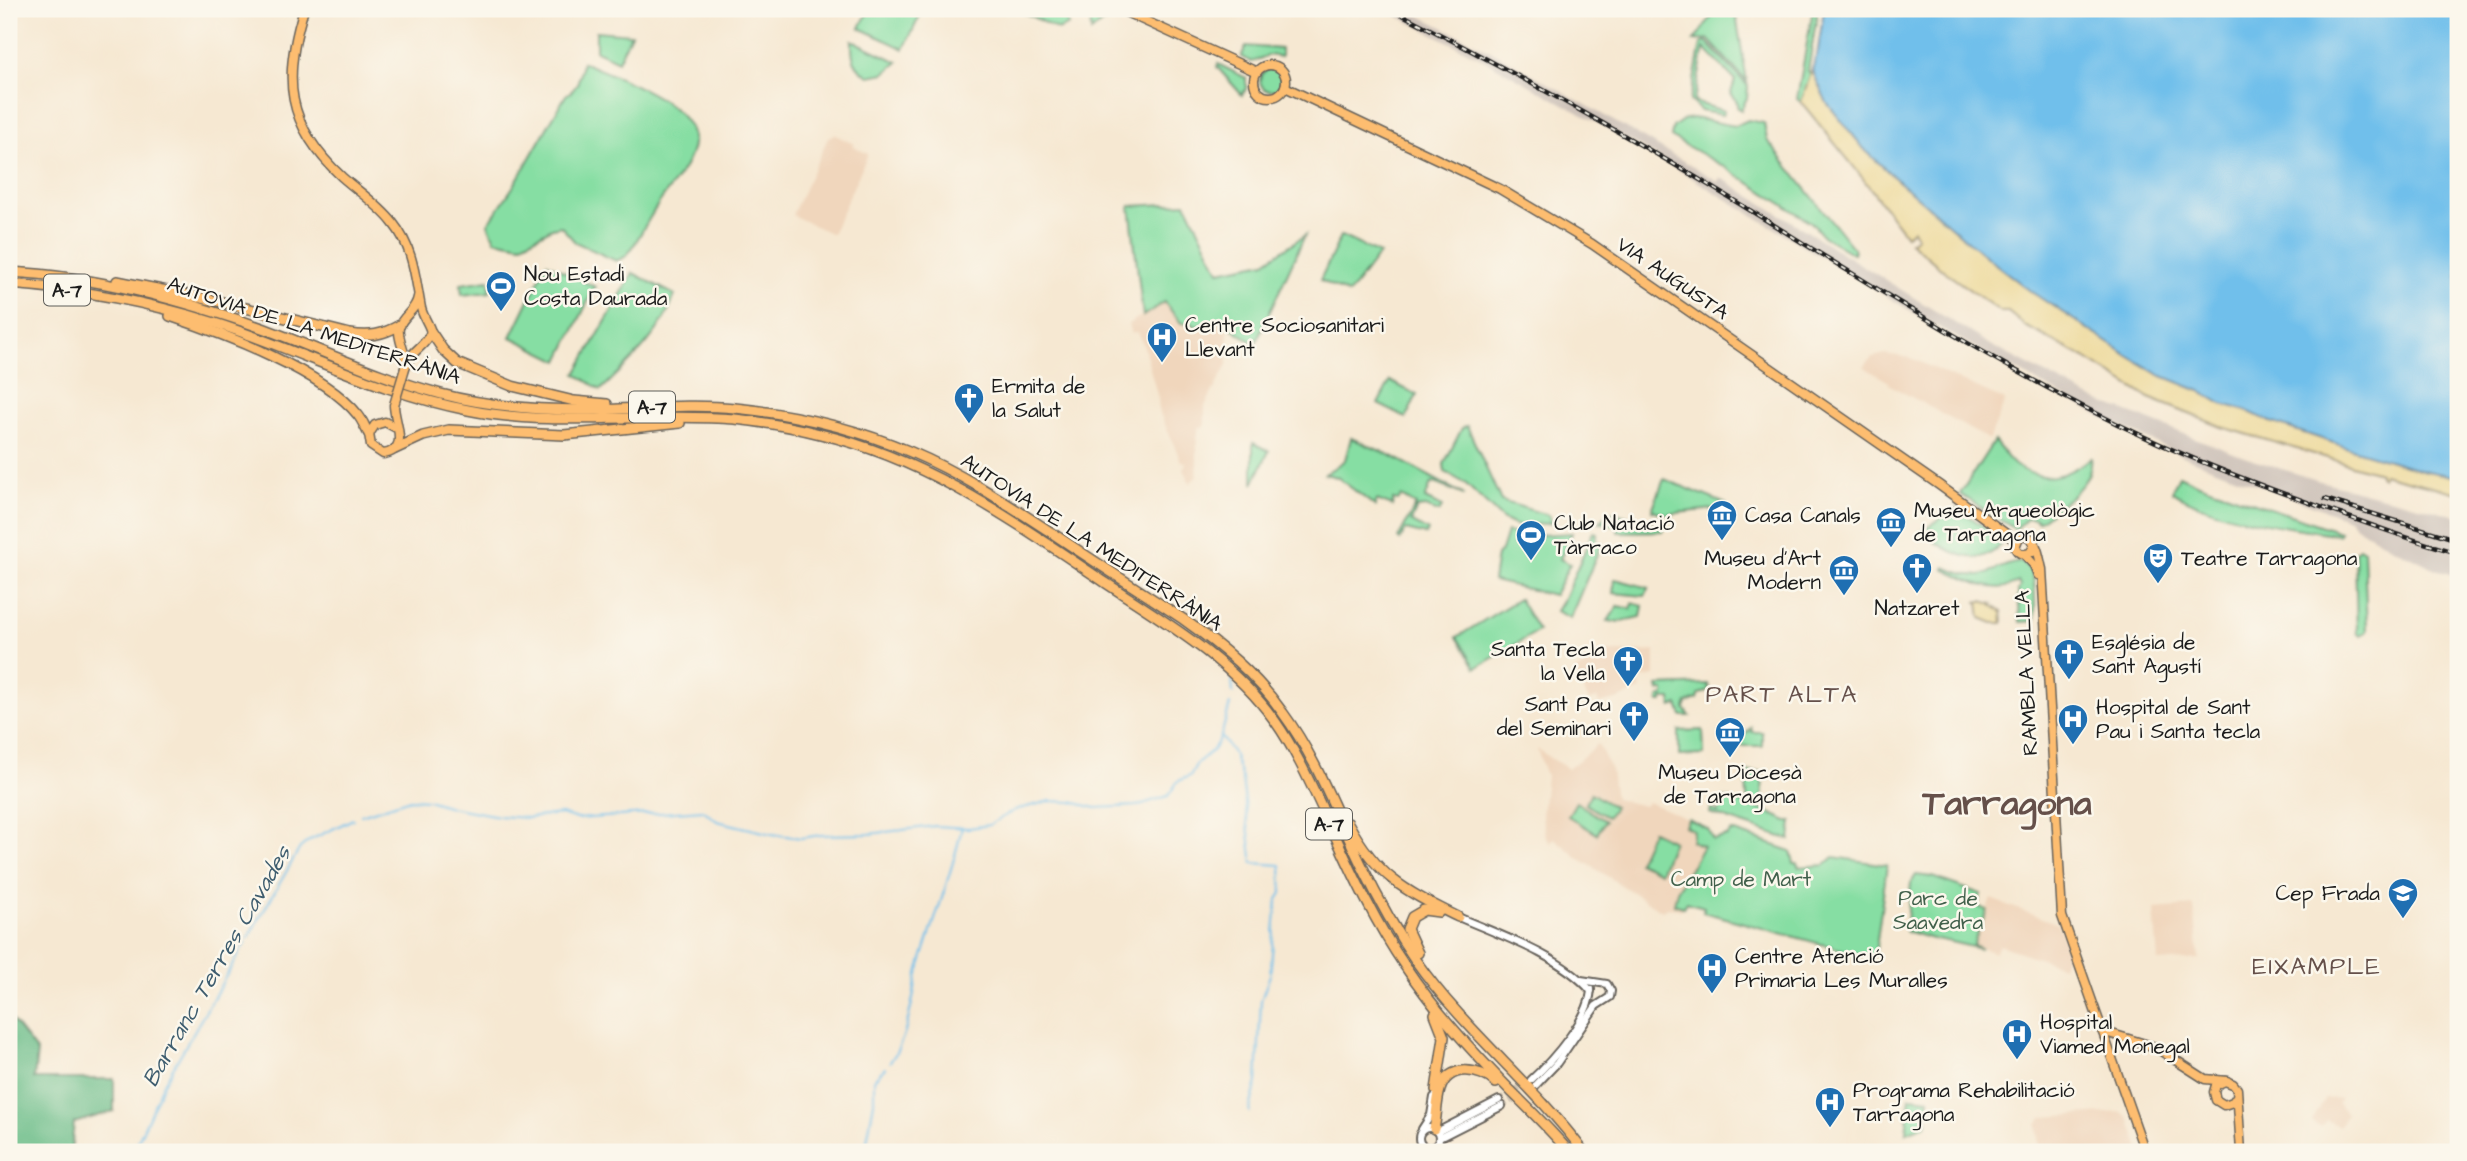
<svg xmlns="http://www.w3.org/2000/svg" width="2467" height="1161" viewBox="0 0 2467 1161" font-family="'Architects Daughter',sans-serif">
<rect width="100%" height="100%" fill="#fbf7ec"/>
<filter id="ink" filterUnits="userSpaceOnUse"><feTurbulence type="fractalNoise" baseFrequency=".0143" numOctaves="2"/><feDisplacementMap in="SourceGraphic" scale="14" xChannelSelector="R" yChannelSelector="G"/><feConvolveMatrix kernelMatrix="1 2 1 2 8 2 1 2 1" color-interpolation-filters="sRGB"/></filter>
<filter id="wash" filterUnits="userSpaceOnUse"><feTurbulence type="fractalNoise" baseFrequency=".00686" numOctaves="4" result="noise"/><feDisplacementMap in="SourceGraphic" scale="28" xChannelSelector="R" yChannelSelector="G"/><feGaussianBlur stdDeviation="1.57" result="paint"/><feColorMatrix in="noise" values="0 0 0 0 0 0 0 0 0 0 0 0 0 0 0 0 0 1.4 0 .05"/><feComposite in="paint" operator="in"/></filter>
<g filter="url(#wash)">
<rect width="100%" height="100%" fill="#f6e8d2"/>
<!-- built -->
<g fill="#f0d6bc">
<path d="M833,134L854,144L853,146L868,154L832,234L792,215L829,136H832Z"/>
<path d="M1164,302L1195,327L1219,319L1228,325L1227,365L1205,406V427H1199L1197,437V476L1190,483L1184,469L1186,462L1181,461L1159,411L1158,398L1144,347L1137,332L1131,334L1128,324Z"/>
<path d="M1885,354L1911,358L2005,401L1989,440L1888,384L1889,382L1864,367L1872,357Z"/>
<path d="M1655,651V676L1638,679L1641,690L1616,700L1599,704L1597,698L1589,701L1574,671L1588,664L1585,653Z"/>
<path d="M1598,744L1611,770L1615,799L1644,806L1648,802L1688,819L1685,826L1693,830L1691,841L1703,845L1677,890L1674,904L1683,907L1681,910L1668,907L1663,911L1659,909L1577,857L1554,838L1551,843L1549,842L1545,835L1542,816L1546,776L1537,749L1568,769Z"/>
<path d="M1991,899L2058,924L2069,955L2066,954L2062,966L1999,945L1995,953L1973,945Z"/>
<path d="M2194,906L2199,959L2158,962L2154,909Z"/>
<path d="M2340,1098L2337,1102L2347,1114L2339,1126L2326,1120L2321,1127L2315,1125L2312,1121L2325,1099Z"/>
<path d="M2121,1112L2129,1118L2141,1152H2039L2037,1124L2043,1117Z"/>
</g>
<!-- industrial -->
<path fill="#cec2b9" d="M1383,9H1406L1497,54L1718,181L1720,177L1990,345L2091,398L2244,457L2320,481L2458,516V576L2442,572L2389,546L2355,526L2349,519L2192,460L2101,417L1929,322L1639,146L1479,57Z"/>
<!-- green -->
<g fill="#86dea3" stroke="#517d60" stroke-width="2">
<path d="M869,9H923L904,49L860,28Z"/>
<path d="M1017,9H1062L1069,25L1058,30Z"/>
<path d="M1099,9L1118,17L1105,21L1091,32L1090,10Z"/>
<path d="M1717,9H1735L1747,82L1708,39L1694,41Z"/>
<path d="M1813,9H1818L1808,71L1811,75L1801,102L1797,99Z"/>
<path d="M596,31L631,34L618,61L596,51Z"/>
<path d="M852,40L898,62L885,73L869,76C854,67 851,57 852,40Z"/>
<path d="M1706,41L1748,86L1747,98L1741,110L1737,107L1738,104L1731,93L1735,80L1704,48L1694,102L1724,111L1723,115L1701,111L1690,101L1701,44Z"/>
<path d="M1246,46L1281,49V57L1269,55L1252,62L1241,57Z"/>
<path d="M582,62C613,76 697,103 693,144C691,164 672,184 661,200C650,216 641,234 631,250L625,257L616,261L575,242L561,226L552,228L521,245L495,240L488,224L513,187L566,95C580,87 579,77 582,62Z"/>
<path d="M1218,64L1246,78V89L1242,95L1217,67Z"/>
<circle cx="1271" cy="80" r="11"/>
<path d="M1693,118L1735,126L1748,120L1764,123L1767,140L1854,249L1853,254L1823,236L1812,223L1723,166L1671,137L1673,127L1683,120Z"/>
<path d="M1186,203L1219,271L1265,262L1305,235L1255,344L1219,319L1195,327L1193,324L1181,323L1164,302L1143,316L1130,206Z"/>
<path d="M1341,236L1379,254L1349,294L1320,280Z"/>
<path d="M547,263L595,287L559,361L511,337Z"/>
<path d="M633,273L675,295C662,334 630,362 601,390L576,374Z"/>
<path d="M489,280L490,292L462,295L461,284Z"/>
<path d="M1390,381L1417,395L1406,418L1378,404Z"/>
<path d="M1467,426L1501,501L1548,515L1552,523L1520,526L1512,524L1502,519L1466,484L1445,472L1444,464L1462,428Z"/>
<path d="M1351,438L1392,456L1464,495L1434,483L1431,484L1425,499L1442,507L1439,512L1425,507L1417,508L1411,521L1428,531L1426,535L1406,530L1400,540L1398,538L1416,505L1401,497L1398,501L1393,500L1392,506L1377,500L1375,506L1337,477L1325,474L1345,460Z"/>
<path d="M1994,441C2001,449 2008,460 2016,466C2045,484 2066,477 2091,458C2095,482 2061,505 2044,518L2038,522L2035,519L2028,518L2015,529L1960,494Z"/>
<path d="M1253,443L1269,451L1253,484Z"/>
<path d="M2179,475L2196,483L2340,532L2338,535C2283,525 2221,521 2172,492Z"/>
<path d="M1664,479L1726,504L1725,508L1666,514L1652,510Z"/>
<path d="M1956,508L2002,538V544C1976,573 1946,548 1920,533L1951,511L1953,512Z"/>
<path d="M1613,513H1615L1664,528L1663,531L1618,532V527L1600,522L1606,515Z"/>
<path d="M1507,532L1525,536L1572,533L1560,559L1570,564L1554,595L1493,581L1497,555L1501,551Z"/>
<path d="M1593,532L1597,533L1596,543H1602L1570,618L1556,611L1564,598Z"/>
<path d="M2359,548L2364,551L2367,631L2361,636L2357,633L2355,552Z"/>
<path d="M2019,562C2040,567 2034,603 2035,621L2020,622L2018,591L2020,586L2018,582C1998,597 1964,579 1944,569L1945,567C1985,585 1983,570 2019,562Z"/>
<path d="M1615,579L1649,588L1645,596L1613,593Z"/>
<path d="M1519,599L1538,631L1476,668L1457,637Z"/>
<path d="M1633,603L1643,606L1641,617L1616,622L1608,621L1618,606L1631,609Z"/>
<path d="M1708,684L1709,689L1707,692L1699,694L1697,699L1687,703L1685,709L1690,716H1682L1678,705L1672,707L1671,699H1663V702H1659V697L1664,696V691H1659L1658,686Z"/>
<path d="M1751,727L1752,732H1762V746H1737L1736,735L1747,733Z"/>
<path d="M1703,730L1704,755L1679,756V731Z"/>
<path d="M1746,772H1762L1763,800H1761L1759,804L1747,799Z"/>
<path d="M1591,793L1614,807L1607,817L1585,804Z"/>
<path d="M1724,798L1756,807L1787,821H1792L1790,840L1710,813L1711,809L1718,812Z"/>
<path d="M1576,802L1605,821L1597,834L1568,816Z"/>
<path d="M1688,819L1708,829L1713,840L1727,836L1732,831L1791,851L1794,863H1797L1799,867L1825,865L1834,857L1887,865L1875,955L1869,957L1703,912L1704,907L1686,902L1683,907L1674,904L1677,891L1703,846L1691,841L1693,830L1685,826Z"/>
<path d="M1652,831L1673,841L1660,872L1638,862Z"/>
<path d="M1916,875L1932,877L1981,894L1977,906L1987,910L1973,945L1981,949L1942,940L1932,939L1906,931L1911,883Z"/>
<path d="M1910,1097L1929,1099L1926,1125L1906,1132Z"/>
</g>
<!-- forest -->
<path fill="#6cbd89" stroke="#446c52" stroke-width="2" d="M9,1016L37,1052L34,1079H114V1111L74,1123L71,1152H9Z"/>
<!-- sand -->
<g fill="#eeda9e" stroke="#857b5d" stroke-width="2">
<path d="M1812,70L1827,103L1865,150L1895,178L1989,259L2033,293L2127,355L2160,375L2200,391L2222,404L2245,410L2271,422L2355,450L2422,470L2458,477V493L2383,474L2382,478L2379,476V473L2222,427L2149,398L2085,358L2025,326L2008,312H2001L1949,275L1910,242L1917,237L1913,230L1906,235L1851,163L1801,102Z"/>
<path d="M1982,601L1993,604L1992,605L2002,612L2003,623H1993L1981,618L1979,602H1976Z"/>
</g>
<!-- water -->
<path fill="#70bfeb" stroke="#466e84" stroke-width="2" d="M1824,9H2458V477L2422,470L2355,450L2271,422L2245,410L2222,404L2200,391L2160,375L2127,355L2033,293L1989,259L1895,178L1865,150L1827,103L1812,70L1818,50Z"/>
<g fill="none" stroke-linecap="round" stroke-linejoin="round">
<!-- stream -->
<g stroke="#70bfeb" stroke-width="2">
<path d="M1232,653V646"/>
<path d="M1232,680L1233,693"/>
<path d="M1221,736L1233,753L1242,779L1252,857"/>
<path d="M361,815L410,799L428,800L450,807L499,816L528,818L561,814L577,819L703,810L717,821L772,834L801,838L821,835L869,834L935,826L969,828L989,825L1015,810L1050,801L1072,802L1096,808L1136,806L1168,796L1178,781L1190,776L1197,763L1213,750L1221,736L1230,704"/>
<path d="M890,1062C910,1035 911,998 920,966C934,919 952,874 962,827"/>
<path d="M1249,1112L1257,1082L1261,1000L1270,975L1277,901L1282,893L1281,865L1253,863L1252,860"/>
<path d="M133,1152L163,1085L300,848L310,840L353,819"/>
<path d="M865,1152L874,1102V1079L885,1068"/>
</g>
</g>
</g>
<g filter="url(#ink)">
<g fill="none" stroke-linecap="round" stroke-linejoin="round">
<!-- minor-tunnel -->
<g stroke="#d5c9b7" stroke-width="6" stroke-dasharray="6 3" stroke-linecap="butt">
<path d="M1499,1100L1527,1083"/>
<path d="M1502,1106L1531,1089"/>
</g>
<!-- minor casing -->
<g stroke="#68635c" stroke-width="10">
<g id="minor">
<path d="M1458,917C1500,935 1561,956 1591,991"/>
<path d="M1531,1080C1553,1060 1590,1018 1591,989"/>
<path d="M1536,1085L1557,1063L1596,1006L1610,997L1611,991L1607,984L1581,980"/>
<circle cx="1429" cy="1138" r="10"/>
<path d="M1422,1129L1431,1115L1434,1097"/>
<path d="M1437,1132L1499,1100"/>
<path d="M1439,1138L1502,1106"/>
</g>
</g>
<!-- major casing -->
<g stroke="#68635c" stroke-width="11">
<g id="major">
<path d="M304,9C282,79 286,125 342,177C359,192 379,205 393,223C414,249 415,277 421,308C423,317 429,324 431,332C425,348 410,350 405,368"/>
<path d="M1119,9L1257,72"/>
<circle cx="1270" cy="81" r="16"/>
<path d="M1285,87L1500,189L1592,244L1939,485L2016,541"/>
<path d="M406,362C405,352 397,337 399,327C403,315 416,311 418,297"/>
<path d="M394,405C394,423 411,450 383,454L371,446L369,434L375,425L385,422L398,429"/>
<path d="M2034,544L2031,552C2024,556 2018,554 2015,547L2019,537L2025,535C2038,540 2039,558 2042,569L2062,916L2145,1152"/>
<path d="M2025,555L2034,565L2038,575"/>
<path d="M2102,1031L2155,1047L2205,1079L2227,1081"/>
<path d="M2237,1096L2233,1102L2224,1105L2216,1100L2214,1092L2216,1085L2225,1081L2233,1084L2237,1089L2241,1152"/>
</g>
</g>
<!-- highway casing -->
<g stroke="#68635c" stroke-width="12">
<g id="highway">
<path d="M9,272C96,276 183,300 265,329C324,351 380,378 441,394C487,406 537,410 584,410C635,410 684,403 735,408C794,414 855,428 911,452C961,473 1006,503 1052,533C1095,562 1139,590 1183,619C1221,646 1256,674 1283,713C1317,759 1336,813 1361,864C1377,897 1395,930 1416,961C1465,1031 1533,1084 1584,1152"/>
<path d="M117,281L222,302L350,334C370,337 382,335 400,325"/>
<path d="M9,284C78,289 149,302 215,323C300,350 379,393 468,410C556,428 646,412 735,419C763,422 792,427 820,434C928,459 1015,522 1106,583C1167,623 1232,661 1275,721C1299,755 1315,794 1333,831C1354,877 1376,924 1405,966C1435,1011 1472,1051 1510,1090C1530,1110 1551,1130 1569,1152"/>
<path d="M170,316C224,334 323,371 358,415C363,421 365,428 369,434"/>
<path d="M431,332L443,350L457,363L512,386L574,401L607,404"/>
<path d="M395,449L423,436L449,430L564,435L680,423"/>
<path d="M1348,823C1378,878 1404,890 1458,917"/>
<path d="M1418,953L1407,929L1412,917L1424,910L1439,912"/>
<path d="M1435,1014L1444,1037L1436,1090"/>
<path d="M1434,1129C1437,1117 1436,1103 1440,1090C1448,1063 1480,1068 1496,1083"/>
</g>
</g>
<!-- minor -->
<use href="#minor" stroke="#fff" stroke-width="6"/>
<!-- major -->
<use href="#major" stroke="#fdbd6f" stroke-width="8"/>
<!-- highway -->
<use href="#highway" stroke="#fdbd6f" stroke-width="9"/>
<!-- rail casing -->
<g stroke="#1c1c1c" stroke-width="4.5">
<g id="rail">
<path d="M1391,9C1493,61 1594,117 1692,175C1842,265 1988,364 2147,438C2207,466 2270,489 2332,511C2374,526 2415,542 2458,553"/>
<path d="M2325,499L2458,540"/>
</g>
</g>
<!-- rail -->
<use href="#rail" stroke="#fbf7ec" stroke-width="2" stroke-dasharray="5" stroke-linecap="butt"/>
<!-- major-bridge casing -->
<g stroke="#68635c" stroke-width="11" stroke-linecap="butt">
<path id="major-bridge" d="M394,405L405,368"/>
</g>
<!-- major-bridge -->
<use href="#major-bridge" stroke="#fdbd6f" stroke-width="8"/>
</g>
</g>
<!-- icons -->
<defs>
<g id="stadium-pin" transform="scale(1.575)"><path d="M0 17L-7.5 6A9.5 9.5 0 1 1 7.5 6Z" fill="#1f6fb2" stroke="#fbf7ec"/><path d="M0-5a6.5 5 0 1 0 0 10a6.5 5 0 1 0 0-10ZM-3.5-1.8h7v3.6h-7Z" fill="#fff"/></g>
<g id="hospital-pin" transform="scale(1.575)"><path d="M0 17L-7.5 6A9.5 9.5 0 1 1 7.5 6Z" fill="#1f6fb2" stroke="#fbf7ec"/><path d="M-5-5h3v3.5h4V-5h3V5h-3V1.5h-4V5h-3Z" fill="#fff"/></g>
<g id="church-pin" transform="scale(1.575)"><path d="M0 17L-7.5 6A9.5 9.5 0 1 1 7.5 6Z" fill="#1f6fb2" stroke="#fbf7ec"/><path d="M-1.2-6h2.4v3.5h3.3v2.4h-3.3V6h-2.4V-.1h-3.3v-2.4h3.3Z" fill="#fff"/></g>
<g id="museum-pin" transform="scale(1.575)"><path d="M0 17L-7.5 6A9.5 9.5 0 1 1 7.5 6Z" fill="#1f6fb2" stroke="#fbf7ec"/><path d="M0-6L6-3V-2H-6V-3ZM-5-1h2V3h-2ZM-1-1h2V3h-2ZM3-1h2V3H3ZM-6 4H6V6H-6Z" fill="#fff"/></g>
<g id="theatre-pin" transform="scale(1.575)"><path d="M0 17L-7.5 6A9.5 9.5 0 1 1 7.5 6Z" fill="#1f6fb2" stroke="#fbf7ec"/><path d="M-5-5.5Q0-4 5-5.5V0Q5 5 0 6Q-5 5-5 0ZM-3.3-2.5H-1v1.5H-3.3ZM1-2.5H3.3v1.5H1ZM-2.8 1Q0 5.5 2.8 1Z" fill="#fff"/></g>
<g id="university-pin" transform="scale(1.575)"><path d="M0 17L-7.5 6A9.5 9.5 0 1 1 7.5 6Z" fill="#1f6fb2" stroke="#fbf7ec"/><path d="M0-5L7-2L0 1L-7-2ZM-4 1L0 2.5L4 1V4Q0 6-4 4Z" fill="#fff"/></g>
</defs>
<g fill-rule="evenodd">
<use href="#stadium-pin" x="501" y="286"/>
<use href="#hospital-pin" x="1162" y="337"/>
<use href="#church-pin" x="969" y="398"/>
<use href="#museum-pin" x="1722" y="515"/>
<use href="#museum-pin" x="1891" y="522"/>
<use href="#stadium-pin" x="1531" y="535"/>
<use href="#theatre-pin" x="2158" y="558"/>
<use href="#church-pin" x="1917" y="568"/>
<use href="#museum-pin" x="1844" y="570"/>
<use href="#church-pin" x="2069" y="654"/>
<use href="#church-pin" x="1628" y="661"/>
<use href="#church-pin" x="1634" y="716"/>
<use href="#hospital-pin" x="2073" y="719"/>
<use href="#museum-pin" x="1730" y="732"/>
<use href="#university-pin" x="2403" y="893"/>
<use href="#hospital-pin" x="1712" y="968"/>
<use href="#hospital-pin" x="2017" y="1034"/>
<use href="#hospital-pin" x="1830" y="1102"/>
</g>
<g text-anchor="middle" stroke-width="5" stroke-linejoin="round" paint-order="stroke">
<!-- shield labels -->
<g fill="#fbf7ec" stroke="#5f5e5a" stroke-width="2">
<rect x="44" y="274.5" width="46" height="31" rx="5"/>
<rect x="629" y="391.5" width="46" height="31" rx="5"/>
<rect x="1306" y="808.5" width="46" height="31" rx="5"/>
</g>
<g font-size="19" font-weight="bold" fill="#1c1c1c">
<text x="67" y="297">A-7</text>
<text x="652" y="414">A-7</text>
<text x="1329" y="831">A-7</text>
</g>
<!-- poi labels -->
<g font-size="21" fill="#1c1c1c" stroke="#fbf7ec" text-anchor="start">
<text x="524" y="281">Nou Estadi<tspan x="524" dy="24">Costa Daurada</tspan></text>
<text x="1185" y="332">Centre Sociosanitari<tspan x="1185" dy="24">Llevant</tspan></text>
<text x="992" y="393">Ermita de<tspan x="992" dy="24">la Salut</tspan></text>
<text x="1914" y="517">Museu Arqueològic<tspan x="1914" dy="24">de Tarragona</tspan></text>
<text x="1745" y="522">Casa Canals</text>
<text x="1554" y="530">Club Natació<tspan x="1554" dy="24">Tàrraco</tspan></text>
<text x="1821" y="565" text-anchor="end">Museu d'Art<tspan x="1821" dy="24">Modern</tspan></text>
<text x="2181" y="565">Teatre Tarragona</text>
<text x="1917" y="615" text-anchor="middle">Natzaret</text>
<text x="2092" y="649">Església de<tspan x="2092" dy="24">Sant Agustí</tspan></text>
<text x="1605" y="656" text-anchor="end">Santa Tecla<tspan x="1605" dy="24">la Vella</tspan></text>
<text x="1611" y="711" text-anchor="end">Sant Pau<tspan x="1611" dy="24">del Seminari</tspan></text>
<text x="2096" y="714">Hospital de Sant<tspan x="2096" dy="24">Pau i Santa tecla</tspan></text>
<text x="1730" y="779" text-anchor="middle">Museu Diocesà<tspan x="1730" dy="24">de Tarragona</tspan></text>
<text x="2380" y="900" text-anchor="end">Cep Frada</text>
<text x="1735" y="963">Centre Atenció<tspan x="1735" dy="24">Primaria Les Muralles</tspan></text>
<text x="2040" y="1029">Hospital<tspan x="2040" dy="24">Viamed Monegal</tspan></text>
<text x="1853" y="1097">Programa Rehabilitació<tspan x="1853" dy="24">Tarragona</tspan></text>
</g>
<!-- street labels -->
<g font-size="21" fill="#1c1c1c" stroke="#fbf7ec">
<text transform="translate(1673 278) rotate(34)" y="7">VIA AUGUSTA</text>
<text transform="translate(314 330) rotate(18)" y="7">AUTOVIA DE LA MEDITERRÀNIA</text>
<text transform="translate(1092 542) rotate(33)" y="7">AUTOVIA DE LA MEDITERRÀNIA</text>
<text transform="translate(2026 673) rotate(-93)" y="7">RAMBLA VELLA</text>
</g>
<!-- park labels -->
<g font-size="21" fill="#41604b" stroke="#fbf7ec">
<text x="1741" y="886">Camp de Mart</text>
<text x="1938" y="905">Parc de<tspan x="1938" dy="24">Saavedra</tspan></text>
</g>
<!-- water labels -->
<g font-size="23" font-style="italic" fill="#3e5d6f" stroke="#fbf7ec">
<text transform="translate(216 966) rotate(-60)" y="8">Barranc Terres Cavades</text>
</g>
<!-- quarter labels -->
<g font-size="24" letter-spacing="2" fill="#65504a" stroke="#fbf7ec">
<text x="1782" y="702">PART ALTA</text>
<text x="2317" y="974">EIXAMPLE</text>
</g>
<!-- town labels -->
<g font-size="35" font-weight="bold" fill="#65504a" stroke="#fbf7ec">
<text x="2007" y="814">Tarragona</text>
</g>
</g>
<!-- margin -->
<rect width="2467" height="1161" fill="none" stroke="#fbf7ec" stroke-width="35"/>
</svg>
